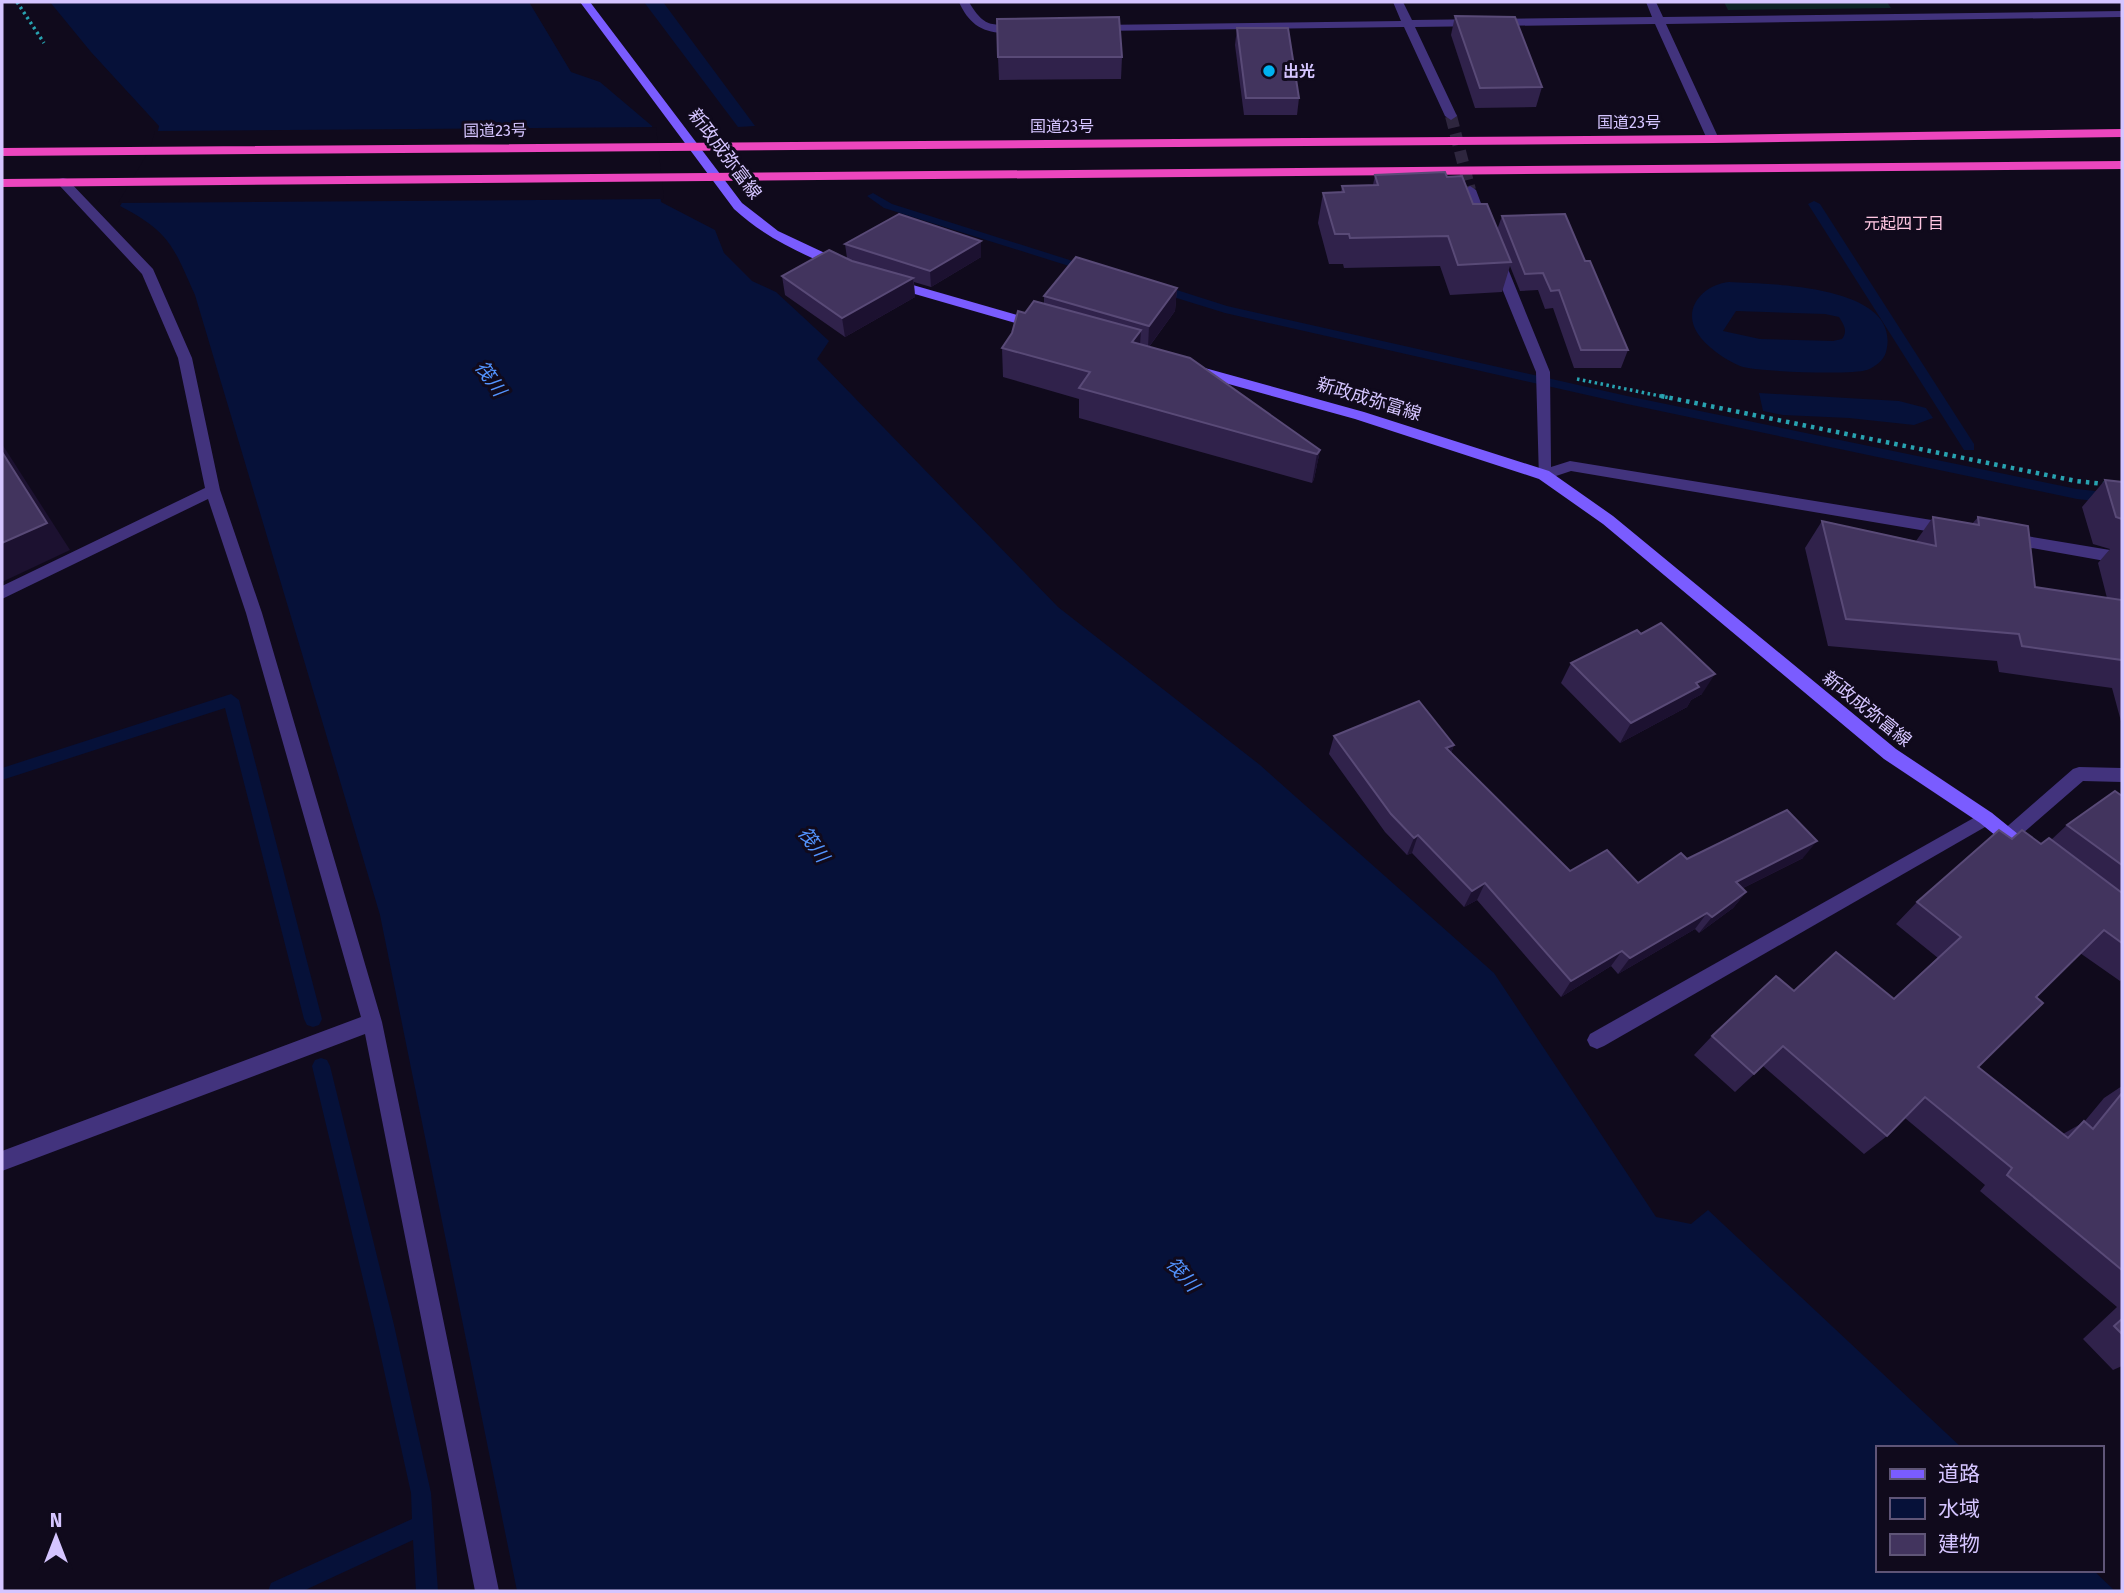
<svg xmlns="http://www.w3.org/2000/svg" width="2124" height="1593" viewBox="0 0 2124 1593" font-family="'Fira Sans','Noto Sans JP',sans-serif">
<rect width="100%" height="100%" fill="#100a1c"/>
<!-- green -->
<path fill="#0d2326" d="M1724,2H1887L1891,8L1728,10Z"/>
<!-- water -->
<g fill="#061139" fill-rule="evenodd">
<path d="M50,2H529L571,72L600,82L652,126L661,202L715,230L724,253L752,281L776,292L829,341L817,359L1058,607L1260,765L1494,973L1656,1217L1691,1224L1708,1210L1962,1448H1877V1570H2093L2115,1591H517L380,915L195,295C173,246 170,232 120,206L154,150L159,126L91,52Z"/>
<path d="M644,2H663L755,126L738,127Z"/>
<path d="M1729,282C1767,284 1904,284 1886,352C1884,360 1875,367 1867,370C1853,375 1754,372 1740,366C1726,360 1711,350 1701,338C1679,312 1701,285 1729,282ZM1736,311L1825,314L1839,317C1844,325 1848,331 1842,339L1833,341L1760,339L1723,331Z"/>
<path d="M1759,393L1899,401L1926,408L1933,418L1914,425L1849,418L1783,415L1763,411Z"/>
</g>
<!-- pier -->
<path fill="#100a1c" d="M656,127L664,199L118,203L150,149L155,131Z"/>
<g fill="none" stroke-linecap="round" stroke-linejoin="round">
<!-- stream -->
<g fill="#061139" fill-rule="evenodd">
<path d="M873,193L892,204L1095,268L1093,271H1085L884,208L867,196Z"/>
<path d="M1814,201L1820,204L1974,444V450H1964L1808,204Z"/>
<path d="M1158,284L1227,306L1627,396L2077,489L2122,494V504L2077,499L1627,404L1225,313L1154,291L1152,288Z"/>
<path d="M231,694L239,700L322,1019L319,1025L313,1027L307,1025L304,1019L225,708L2,780V768Z"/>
<path d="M321,1058L327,1060L330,1066L394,1325L431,1493L438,1591H416L413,1540L303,1591H268L271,1583L412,1519L411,1493L374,1325L312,1066L315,1060Z"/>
</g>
<!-- minor-tunnel -->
<path stroke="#2e263e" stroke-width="12" stroke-dasharray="12 6" stroke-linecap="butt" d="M1451,116L1470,190"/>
<!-- path-far1 -->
<g stroke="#28a3b1" stroke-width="3.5" stroke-dasharray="2.5 3.5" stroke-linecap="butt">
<path d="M17,2L44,43"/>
<path d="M1577,379L1670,398"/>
</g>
<!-- path -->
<path stroke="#28a3b1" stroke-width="4.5" stroke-dasharray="3.5 5" stroke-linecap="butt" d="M1661,396L2076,481L2104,484"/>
<!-- minor -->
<g fill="#42337d" fill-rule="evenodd">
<path d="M959,2H969C991,41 1004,14 1026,29C1019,33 1012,33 1003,33C980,32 968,22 959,2Z"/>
<path d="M1393,2H1403L1412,20L1652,17L1646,2H1656L1663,17L2122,11V17L1666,24L1719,139L1713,143L1707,139L1655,24L1415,27L1457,116L1451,120L1445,116L1404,27L1097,31L1091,28L1097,25L1401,21Z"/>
<path d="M63,178L67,179L153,269L192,358L220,490L262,613L382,1022L499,1591H475L365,1034L2,1171V1151L361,1017L246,613L208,499L2,599V586L205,488L178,358L142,274L59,185V179Z"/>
<path d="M1470,186L1476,190L1490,227L1489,230H1479L1478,227L1464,190Z"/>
<path d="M1497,255L1504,259L1550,372L1551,467L1570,461L1950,523L1955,525L1958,529L1955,533L1950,535L1571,471L1544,480L1539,479L1536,372L1490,259Z"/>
<path d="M2008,533L2122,552V564L2003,543L2000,539Z"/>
<path d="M2079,767L2122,768V782L2083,781L2014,841L2008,844L2002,841L1999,836L2002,831L2073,769Z"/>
<path d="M1986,811L1992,813L1995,818L1992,823L1604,1046L1597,1049L1590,1046L1587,1040L1590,1034Z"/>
</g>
<!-- secondary -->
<g fill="#7a5cff" fill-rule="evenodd">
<path d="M580,2H590L742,203L778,231L844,262V268H834C798,252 763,236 734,209Z"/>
<path d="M892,279L1041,322L1043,325L1036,329L887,286V280Z"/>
<path d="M1194,365L1364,412L1549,471L1613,516L1896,749L1992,813L2029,843L2032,848L2029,853L2023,856L2017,853L1980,823L1884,759L1603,524L1539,479L1355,419L1189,373L1187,370Z"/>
</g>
<!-- trunk -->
<g fill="#ec46be" fill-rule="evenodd">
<path d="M2122,129V137L1713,143L2,156V148L1713,135Z"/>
<path d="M2122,161V169L2,187V179Z"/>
</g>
</g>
<!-- wall -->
<g fill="#30224b">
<path d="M1455,16L1542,87L1536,107L1475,108L1451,35Z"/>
<path d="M1237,28L1299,98L1297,115H1244L1235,45Z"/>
<path d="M998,57H1122L1121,79L999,80Z"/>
<path d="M1375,175L1447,177L1497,230L1502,216L1585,261L1628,350L1621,368H1574L1553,308L1545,309L1538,290L1520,291L1510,266L1502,292L1450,295L1440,266L1344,268L1343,264H1329L1318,223L1323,193L1341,192L1342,186L1373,185Z"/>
<path d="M981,241V257L931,287L914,282L915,297L845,337L785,295L782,276L847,258L845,244Z"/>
<path d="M1177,288L1175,311L1149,347L1320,450L1314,479L1312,483L1079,418V399L1003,377L1002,348L1025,313L1044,304V296Z"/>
<path d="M2105,480L2122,482V725L2112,688L1999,672L1997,661L1828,646L1805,548L1822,521L1916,541L1933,517L1972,524L1978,517L2035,587L2107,598L2098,563L2110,549L2093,544L2082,507Z"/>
<path d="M1571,663L1702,694L1691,700L1687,707L1620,743L1561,683Z"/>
<path d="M1334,736L1454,745L1451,753L1570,871L1638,883L1687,859L1803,858L1743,888L1746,892L1733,908L1699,933L1695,929L1618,974L1611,966L1561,997L1477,900L1464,907L1412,853L1407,855L1385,832L1329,754Z"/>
<path d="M2122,796V979L2120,981L2080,953L2036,997L1978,1067L2063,1134L2084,1122L2104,1098L2122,1086V1366L2113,1370L2083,1339L2117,1307L1980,1191L1985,1185L1905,1118L1887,1136L1864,1154L1763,1066L1735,1092L1694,1055L1712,1036L1794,991L1894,998L1938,958L1896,924L1917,902L2012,839L2041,844L2051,840L2067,825Z"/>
</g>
<!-- shaded-wall -->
<g fill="#1c1130">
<path d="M981,241V257L931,287L930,271Z"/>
<path d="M913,278L915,297L845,337L842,318Z"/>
<path d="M1177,288L1175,311L1148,348L1149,326Z"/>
<path d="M1141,330L1139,360L1132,342Z"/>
<path d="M2,444L70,550L2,582Z"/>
<path d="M1320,450L1314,479L1312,483L1317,454Z"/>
<path d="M1715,674L1702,694L1691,700L1687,707L1620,743L1631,723L1696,683Z"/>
<path d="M1454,745L1447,763L1446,748Z"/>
<path d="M1418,835L1412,853L1407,855L1414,838Z"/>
<path d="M1817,841L1803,858L1723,898L1736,882Z"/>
<path d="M1485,883L1477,900L1464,907L1472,891Z"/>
<path d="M1746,892L1733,908L1699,933L1712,917Z"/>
<path d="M1707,913L1695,929L1618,974L1630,958Z"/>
<path d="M1622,951L1611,966L1561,997L1571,981Z"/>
</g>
<!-- building -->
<g fill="#42345e" stroke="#594a77" stroke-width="2">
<path d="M1455,16L1515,17L1542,87L1480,88Z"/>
<path d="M1119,17L1122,57H998L997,19Z"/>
<path d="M1237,28H1288L1299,98H1246Z"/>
<path d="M1445,172L1447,177L1462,176L1473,204H1487L1511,262L1458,265L1448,236L1350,238L1349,234H1335L1323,193L1344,192L1342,186L1378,185L1375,175Z"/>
<path d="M899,214L981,241L930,271L845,244Z"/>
<path d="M1565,214L1585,261H1590L1628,350H1581L1559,290L1551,291L1543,273L1525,274L1502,216Z"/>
<path d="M829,250L852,261L913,278L842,318L782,276Z"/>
<path d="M1076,257L1177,288L1149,326L1044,296Z"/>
<path d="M1034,301L1141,330L1132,342L1190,358L1320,450L1317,454L1079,388L1090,372L1002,348L1012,333L1018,311L1025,313Z"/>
<path d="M2,452L47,523L2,543Z"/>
<path d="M2105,480L2122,482V519L2116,517Z"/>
<path d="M1933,517L1979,525L1978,517L2028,526L2035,587L2122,600V660L2022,646L2019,634L1846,619L1822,521L1936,546Z"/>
<path d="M1661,623L1715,674L1696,683L1699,687L1631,723L1571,663L1637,630L1641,634Z"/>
<path d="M1419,701L1454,745L1446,748L1570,871L1607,850L1638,883L1681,853L1687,859L1787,810L1817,841L1736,882L1746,892L1712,917L1707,913L1630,958L1622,951L1571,981L1485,883L1472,891L1418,835L1414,838L1391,814L1334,736Z"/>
<path d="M2115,791L2122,796V865L2067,825Z"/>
<path d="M1999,830L2012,839L2022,830L2041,844L2049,838L2122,893V943L2104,930L2036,997L2043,1003L1978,1067L2068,1138L2084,1121L2093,1129L2122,1093V1270L2007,1175L2012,1168L1925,1097L1887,1136L1783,1046L1754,1074L1712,1036L1776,976L1794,991L1836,952L1894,999L1961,937L1917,902Z"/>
<path d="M2122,1319V1334L2114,1326Z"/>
</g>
<!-- markers -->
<circle fill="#00b2f0" stroke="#100a1c" stroke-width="2.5" cx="1269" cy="71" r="7"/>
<g text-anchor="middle" stroke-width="6" stroke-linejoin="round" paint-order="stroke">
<!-- far-poi labels -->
<g font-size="16" font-weight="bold" fill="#d5c5ff" stroke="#100a1c" text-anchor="start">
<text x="1283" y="77">出光</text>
</g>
<!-- far-street labels -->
<g font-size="16" fill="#d5c5ff" stroke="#100a1c">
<text x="1629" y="128">国道23号</text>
<text x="1062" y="132">国道23号</text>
<text transform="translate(495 130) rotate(-1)" y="6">国道23号</text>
</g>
<!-- far-neighbourhood labels -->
<g font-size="16" fill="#ffc7e2" stroke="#100a1c">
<text x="1904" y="229">元起四丁目</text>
</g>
<!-- street labels -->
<g font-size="18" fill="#d5c5ff" stroke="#100a1c">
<text transform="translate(725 154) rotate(53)" y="6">新政成弥富線</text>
<text transform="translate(1369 399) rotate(17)" y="6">新政成弥富線</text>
<text transform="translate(1867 709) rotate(39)" y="6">新政成弥富線</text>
</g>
<!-- water labels -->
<g font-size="19" font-style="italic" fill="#5394ff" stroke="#100a1c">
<text transform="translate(491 378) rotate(55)" y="7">筏川</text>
<text transform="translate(814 844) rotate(55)" y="7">筏川</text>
<text transform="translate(1183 1274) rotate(49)" y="7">筏川</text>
</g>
</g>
<!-- border -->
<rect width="2124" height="1593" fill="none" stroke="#d5c5ff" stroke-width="7"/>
<!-- legend -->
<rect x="1876" y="1446" width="228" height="126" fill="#100a1c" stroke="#5f5577" stroke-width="2"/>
<rect x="1890" y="1469" width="35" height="10" fill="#7a5cff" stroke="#5f5577" stroke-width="2"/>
<text x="1938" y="1481" font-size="21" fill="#d5c5ff">道路</text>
<rect x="1890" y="1498" width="35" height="21" fill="#061139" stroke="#5f5577" stroke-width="2"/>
<text x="1938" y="1516" font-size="21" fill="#d5c5ff">水域</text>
<rect x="1890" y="1534" width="35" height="21" fill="#42345e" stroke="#5f5577" stroke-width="2"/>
<text x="1938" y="1551" font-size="21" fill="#d5c5ff">建物</text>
<!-- north arrow -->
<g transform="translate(56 1537)" stroke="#100a1c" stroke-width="5" paint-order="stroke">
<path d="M0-5L12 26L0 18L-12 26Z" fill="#d5c5ff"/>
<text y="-10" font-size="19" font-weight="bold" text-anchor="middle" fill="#d5c5ff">N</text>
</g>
</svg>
